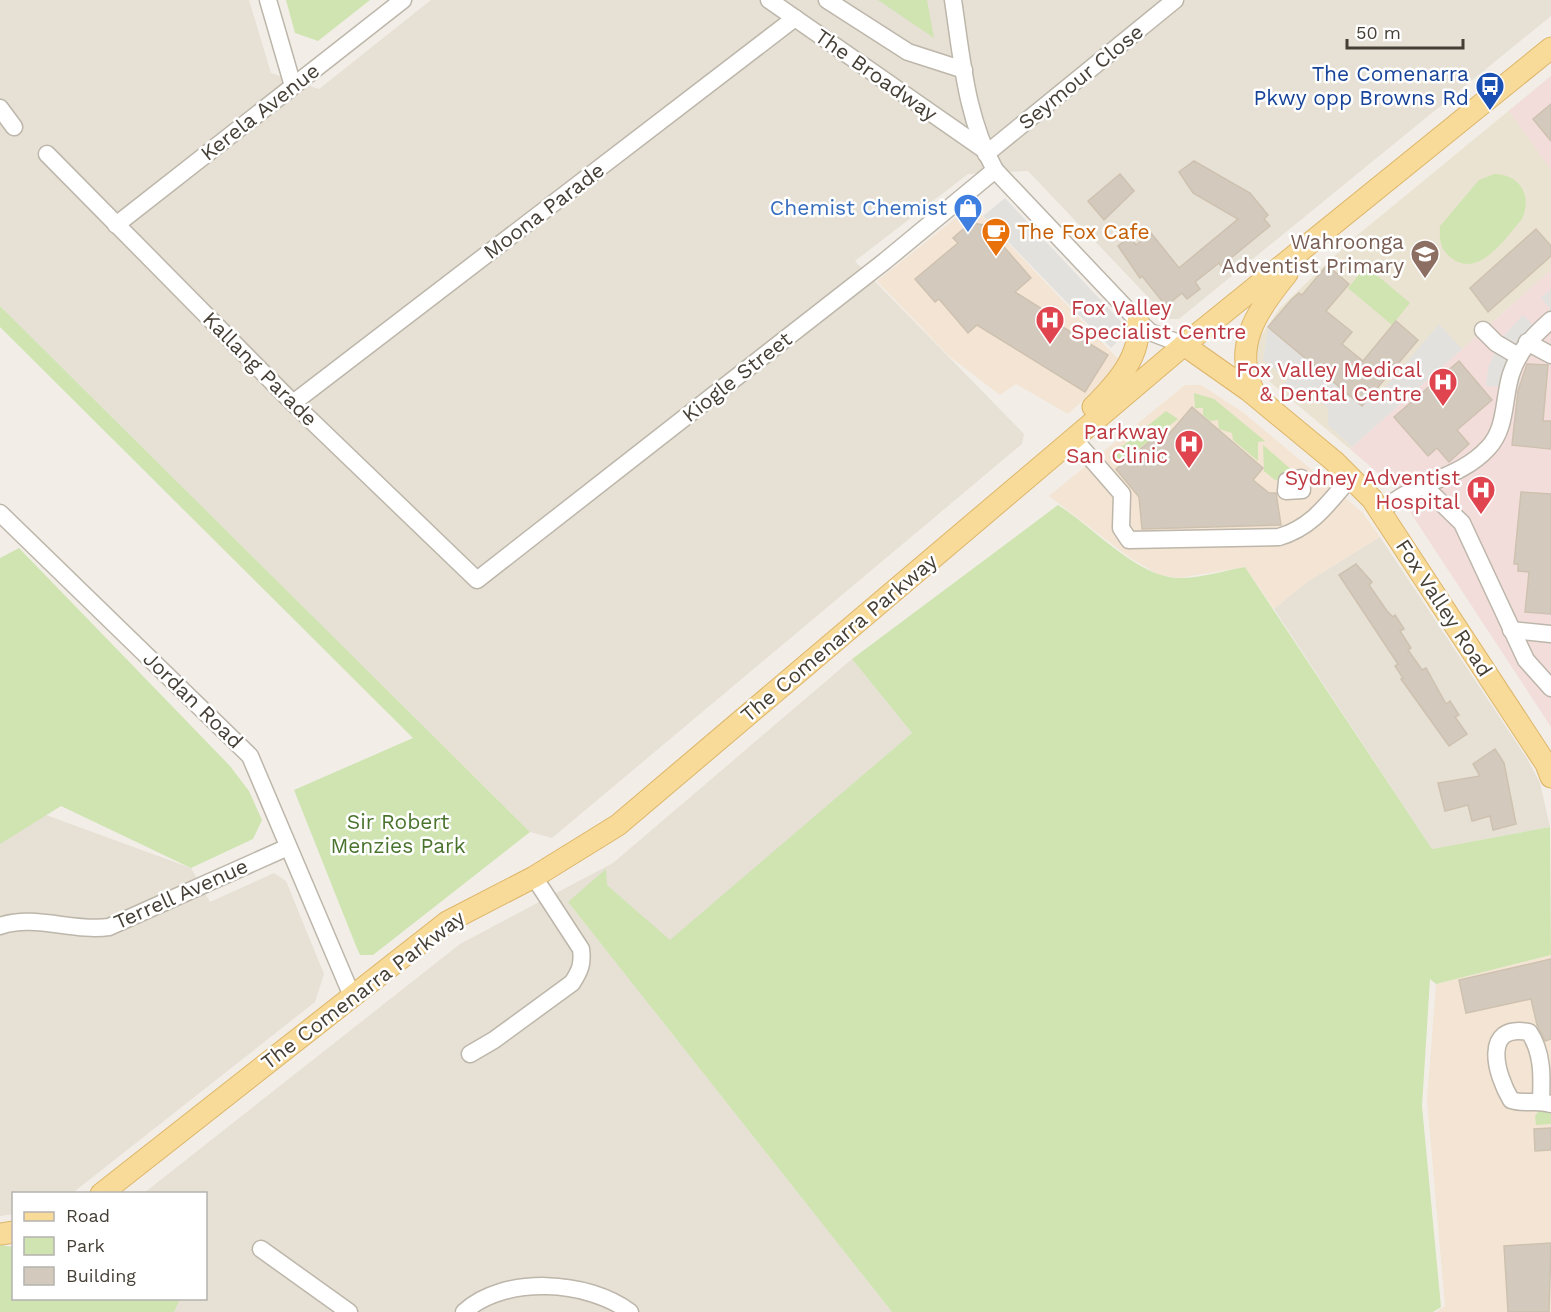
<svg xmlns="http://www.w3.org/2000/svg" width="1551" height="1312" viewBox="0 0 1551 1312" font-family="'Work Sans',sans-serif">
<rect width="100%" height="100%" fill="#f2eee7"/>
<!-- residential -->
<g fill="#e6e0d5">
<path d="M0,0H249L271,73L319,89L431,0H1551V16L1179,319H1169L1028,171L968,174L855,261L1024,434L1022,444L552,838L530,832L0,306Z"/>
<path d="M1380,537L1528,760L1540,783L1550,827L1432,849L1274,609L1307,582Z"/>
<path d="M852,659L912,733L670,941L607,885L568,902L892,1312H0L14,1298H206V1194L144,1193L460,944L613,863Z"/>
<path d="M35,811L191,868L210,902L274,873L286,881L324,974L315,1002L75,1191L70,1194H14L13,1214L0,1216V816Z"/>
</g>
<!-- commercial -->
<g fill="#f3e4d3">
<path d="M972,205L1120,361L1116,369L1068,414L1016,384L1000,395L949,356L877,281Z"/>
<path d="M1185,385H1201L1244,413L1362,512L1380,537L1307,582L1274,609L1245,567L1178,578L1159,575L1130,558L1049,496Z"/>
<path d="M1551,955V1312H1436L1445,1306L1427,1100L1436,984Z"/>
</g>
<!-- education -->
<path fill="#ebe3d1" d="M1551,76V270L1350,449L1270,382L1258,364L1257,350L1261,336L1279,309L1349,242Z"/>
<!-- medical -->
<g fill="#f2dddb">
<path d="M1551,76V170L1509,111Z"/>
<path d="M1551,270V727L1393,486L1350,449Z"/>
</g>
<!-- green -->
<g fill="#cfe4b1">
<path d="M286,0H370L318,41L295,33Z"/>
<path d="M878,0H927L934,38Z"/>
<path d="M1494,174C1519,174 1533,195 1522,219C1506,237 1478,282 1449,256C1440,248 1439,238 1440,226L1479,180Z"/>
<path d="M1366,266L1410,303L1392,325L1348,288Z"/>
<path d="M0,306L530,832L373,955H360L356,946L294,790L413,738L0,327Z"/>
<path d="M1194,393L1214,399L1265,441L1258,442V461L1233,440L1232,433L1219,429L1218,420L1210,421L1203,415V408H1195Z"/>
<path d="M1166,411L1178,419L1116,466L1109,457Z"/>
<path d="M1263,445L1301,478L1275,480L1264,471Z"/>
<path d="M1058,505C1092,526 1135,575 1176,578C1197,579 1223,571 1245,567L1432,849L1550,827L1551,955L1436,984L1430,979L1422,1106L1441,1307L1433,1312H892L568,902L606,869L607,885L670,940L912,733L852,659Z"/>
<path d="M19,548L230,766L249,791L262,820L253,839L191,868L61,806L0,844V558Z"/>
<path d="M1541,1108L1551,1111V1124L1536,1125L1535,1116Z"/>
<path d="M0,1245L13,1247L14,1298L180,1299L174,1312H0Z"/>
</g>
<!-- parking -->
<g fill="#e3e1de">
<path d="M1005,198L1129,330L1111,348L983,216Z"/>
<path d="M1551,289V332L1522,364L1519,387L1486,386L1488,368L1500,340L1523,315L1533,325L1550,309L1541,298Z"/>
<path d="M1439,324L1462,349L1352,447L1328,425V408L1311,392L1303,390L1296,397L1283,385L1295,369L1290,366L1283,375L1263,360L1268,327L1362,406L1376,389L1381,392Z"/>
</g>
<!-- building -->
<g fill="#d3cabd" stroke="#cec1b0" stroke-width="1.5">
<path d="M1551,104V141L1533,119Z"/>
<path d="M1194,161L1250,193L1268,215L1264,219L1270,226L1221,266L1219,263L1195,282L1200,289L1187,299L1182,293L1166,306L1142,276L1140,278L1118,246L1130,237L1136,245L1151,233L1179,268L1238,219L1193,193L1179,172Z"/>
<path d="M1120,174L1134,191L1104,220L1088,201Z"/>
<path d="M970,223L985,225L1031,278L1015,292L1063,322L1061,326L1108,355L1085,392L977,325L968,333L939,299L935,302L915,279L958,243L953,238Z"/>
<path d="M1536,229L1551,246V256L1488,312L1470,288Z"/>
<path d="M1327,265L1349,284L1326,311L1352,332L1342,344L1363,361L1396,321L1418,340L1362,406L1268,327L1292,299L1299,293L1302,295Z"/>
<path d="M1459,361L1492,400L1457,430L1469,444L1449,462L1437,448L1428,456L1394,417Z"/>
<path d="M1527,364L1548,365L1543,421H1551V449L1512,445L1518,391Z"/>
<path d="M1192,407L1263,468L1253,480L1269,493H1276L1281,525L1142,529L1139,497L1116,469L1165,429L1169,434Z"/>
<path d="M1521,492L1551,494V614L1525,612L1529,572L1518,571V564H1514Z"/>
<path d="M1356,564L1372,582L1369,585L1387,611L1393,617L1395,615L1404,629L1400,631L1411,648L1408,650L1422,670L1426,668L1446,704L1450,701L1459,715L1455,717L1467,734L1449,746L1401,679L1403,678L1395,666L1398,664L1339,575Z"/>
<path d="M1495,749L1504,763L1516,824L1493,830L1490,816L1472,821L1468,805L1445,811L1438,783L1480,776L1473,764Z"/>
<path d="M1551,959V1039L1545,1041L1537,1025L1531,999L1466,1013L1459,980Z"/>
<path d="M1551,1128V1150L1535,1151L1534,1129Z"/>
<path d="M1551,1243L1549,1312H1508L1504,1246Z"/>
</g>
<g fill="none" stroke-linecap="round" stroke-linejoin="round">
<!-- minor casing -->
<g stroke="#bdb6aa" stroke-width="19">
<g id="minor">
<path d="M268,0L293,86"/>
<path d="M769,0L983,149"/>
<path d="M827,0L908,52L964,70"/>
<path d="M953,0C962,59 966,118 995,170L1138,321L1150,332L1184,345"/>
<path d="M0,108L14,127"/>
<path d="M47,154L293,403L477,580L885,261L995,170"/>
<path d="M986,154L1175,0"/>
<path d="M116,225L403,0"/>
<path d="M1483,330L1496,343L1518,356"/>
<path d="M1527,342L1551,355"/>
<path d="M293,403L795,18"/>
<path d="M1074,439L1122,494L1121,528L1129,540L1279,537C1313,527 1329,502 1351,477"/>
<path d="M1301,478L1302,490L1286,491L1287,481Z"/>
<path d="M1424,486L1462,523L1526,660L1551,688"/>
<path d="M1380,511C1389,505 1398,498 1408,493C1435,479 1466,472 1488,448C1507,428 1503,399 1511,374C1519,350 1533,336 1551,320"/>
<path d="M0,513L250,756L352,996"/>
<path d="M1511,630L1551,634"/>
<path d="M0,926C34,914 73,932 109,927L288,847"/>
<path d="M470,1054L494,1040L572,983C580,971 583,964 581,949L534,877"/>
<path d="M1541,1101C1542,1076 1543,1053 1529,1032C1481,1023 1496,1075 1511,1100C1526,1105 1535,1099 1551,1104"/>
<path d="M261,1249L349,1312"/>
<path d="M464,1312C504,1275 588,1280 630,1312"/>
</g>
</g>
<!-- major casing -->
<g stroke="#ddb66a" stroke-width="23">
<g id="major">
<path d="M1184,345L1248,390L1334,461L1372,499L1546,764L1551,777"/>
<path d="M1255,394C1231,348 1257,310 1287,274"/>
<path d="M1093,407C1116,384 1142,356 1138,321"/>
<path d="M101,1194L447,922L534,877L618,825L1184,345L1551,48"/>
<path d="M0,1234L14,1232"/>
</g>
</g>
<!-- minor -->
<use href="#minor" stroke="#fff" stroke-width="16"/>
<!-- major -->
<use href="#major" stroke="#f8da99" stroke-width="21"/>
</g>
<!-- icons -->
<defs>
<g id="bus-pin" transform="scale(1.5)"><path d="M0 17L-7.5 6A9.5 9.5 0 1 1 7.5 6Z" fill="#1a4fb4" stroke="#fff"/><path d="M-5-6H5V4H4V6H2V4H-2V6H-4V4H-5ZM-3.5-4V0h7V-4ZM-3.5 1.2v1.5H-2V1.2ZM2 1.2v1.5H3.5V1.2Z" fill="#fff"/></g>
<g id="shop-pin" transform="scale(1.5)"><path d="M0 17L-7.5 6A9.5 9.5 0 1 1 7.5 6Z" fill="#3f7fe0" stroke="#fff"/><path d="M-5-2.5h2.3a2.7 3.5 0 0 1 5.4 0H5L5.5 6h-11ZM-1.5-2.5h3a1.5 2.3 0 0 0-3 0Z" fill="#fff"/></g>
<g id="cafe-pin" transform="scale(1.5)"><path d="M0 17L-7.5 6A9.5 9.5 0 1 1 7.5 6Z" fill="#e8710a" stroke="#fff"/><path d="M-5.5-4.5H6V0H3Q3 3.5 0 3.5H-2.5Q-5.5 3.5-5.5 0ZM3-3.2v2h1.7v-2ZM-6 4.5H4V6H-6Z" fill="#fff"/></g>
<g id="school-pin" transform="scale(1.5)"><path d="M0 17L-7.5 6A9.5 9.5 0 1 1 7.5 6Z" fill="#8d6e63" stroke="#fff"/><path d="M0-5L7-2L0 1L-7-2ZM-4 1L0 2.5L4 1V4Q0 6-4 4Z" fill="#fff"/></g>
<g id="hospital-pin" transform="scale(1.5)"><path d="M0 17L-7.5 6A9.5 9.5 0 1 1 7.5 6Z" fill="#e0444e" stroke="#fff"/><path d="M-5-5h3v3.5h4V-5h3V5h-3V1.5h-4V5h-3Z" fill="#fff"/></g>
</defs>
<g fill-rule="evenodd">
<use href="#bus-pin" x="1490" y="86"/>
<use href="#shop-pin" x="968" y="208"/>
<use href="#cafe-pin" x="996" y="232"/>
<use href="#school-pin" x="1425" y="254"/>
<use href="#hospital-pin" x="1050" y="320"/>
<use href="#hospital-pin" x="1443" y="382"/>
<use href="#hospital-pin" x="1189" y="444"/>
<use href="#hospital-pin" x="1481" y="490"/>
</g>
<g text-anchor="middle" stroke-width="5" stroke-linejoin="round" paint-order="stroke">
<!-- transit labels -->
<g font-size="21" fill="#164399" stroke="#fff" text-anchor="end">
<text x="1469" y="81">The Comenarra<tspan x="1469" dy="24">Pkwy opp Browns Rd</tspan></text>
</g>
<!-- street labels -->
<g font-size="21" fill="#453f36" stroke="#fff">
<text transform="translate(876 75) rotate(35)" y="7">The Broadway</text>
<text transform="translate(1081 77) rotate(-39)" y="7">Seymour Close</text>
<text transform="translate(260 112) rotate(-38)" y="7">Kerela Avenue</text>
<text transform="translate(544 211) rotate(-37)" y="7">Moona Parade</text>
<text transform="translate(260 369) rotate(45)" y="7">Kallang Parade</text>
<text transform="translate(737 377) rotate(-38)" y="7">Kiogle Street</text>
<text transform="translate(1444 608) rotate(57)" y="7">Fox Valley Road</text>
<text transform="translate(839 638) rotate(-40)" y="7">The Comenarra Parkway</text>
<text transform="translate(193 700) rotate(44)" y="7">Jordan Road</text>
<text transform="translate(181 894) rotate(-24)" y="7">Terrell Avenue</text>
<text transform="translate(363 990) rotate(-37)" y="7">The Comenarra Parkway</text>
</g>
<!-- shop labels -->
<g font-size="21" fill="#366cbe" stroke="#fff" text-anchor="end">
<text x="947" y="215">Chemist Chemist</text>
</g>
<!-- food labels -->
<g font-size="21" fill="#c56008" stroke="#fff" text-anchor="start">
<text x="1017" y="239">The Fox Cafe</text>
</g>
<!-- education labels -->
<g font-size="21" fill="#785e54" stroke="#fff" text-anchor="end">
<text x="1404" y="249">Wahroonga<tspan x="1404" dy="24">Adventist Primary</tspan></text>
</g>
<!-- health labels -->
<g font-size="21" fill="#be3a42" stroke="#fff" text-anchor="end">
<text x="1071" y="315" text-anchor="start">Fox Valley<tspan x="1071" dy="24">Specialist Centre</tspan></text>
<text x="1422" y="377">Fox Valley Medical<tspan x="1422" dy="24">&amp; Dental Centre</tspan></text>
<text x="1168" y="439">Parkway<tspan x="1168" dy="24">San Clinic</tspan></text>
<text x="1460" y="485">Sydney Adventist<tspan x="1460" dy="24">Hospital</tspan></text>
</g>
<!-- park labels -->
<g font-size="21" fill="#4a732d" stroke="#fff">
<text x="398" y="829">Sir Robert<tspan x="398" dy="24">Menzies Park</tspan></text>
</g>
</g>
<!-- legend -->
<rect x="12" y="1192" width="195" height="108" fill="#ffffff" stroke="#b5b2af" stroke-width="1.5"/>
<rect x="24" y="1212" width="30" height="9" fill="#f8da99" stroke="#b5b2af" stroke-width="1.5"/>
<text x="66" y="1222" font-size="18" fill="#453f36">Road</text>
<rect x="24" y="1237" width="30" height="18" fill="#cfe4b1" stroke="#b5b2af" stroke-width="1.5"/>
<text x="66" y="1252" font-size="18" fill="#453f36">Park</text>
<rect x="24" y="1267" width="30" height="18" fill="#d3cabd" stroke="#b5b2af" stroke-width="1.5"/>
<text x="66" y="1282" font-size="18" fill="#453f36">Building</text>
<!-- scale -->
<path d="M1347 39v9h116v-9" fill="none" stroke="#453f36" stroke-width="3"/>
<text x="1356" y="39" font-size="18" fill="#453f36" stroke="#ffffff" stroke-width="4.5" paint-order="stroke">50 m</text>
</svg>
